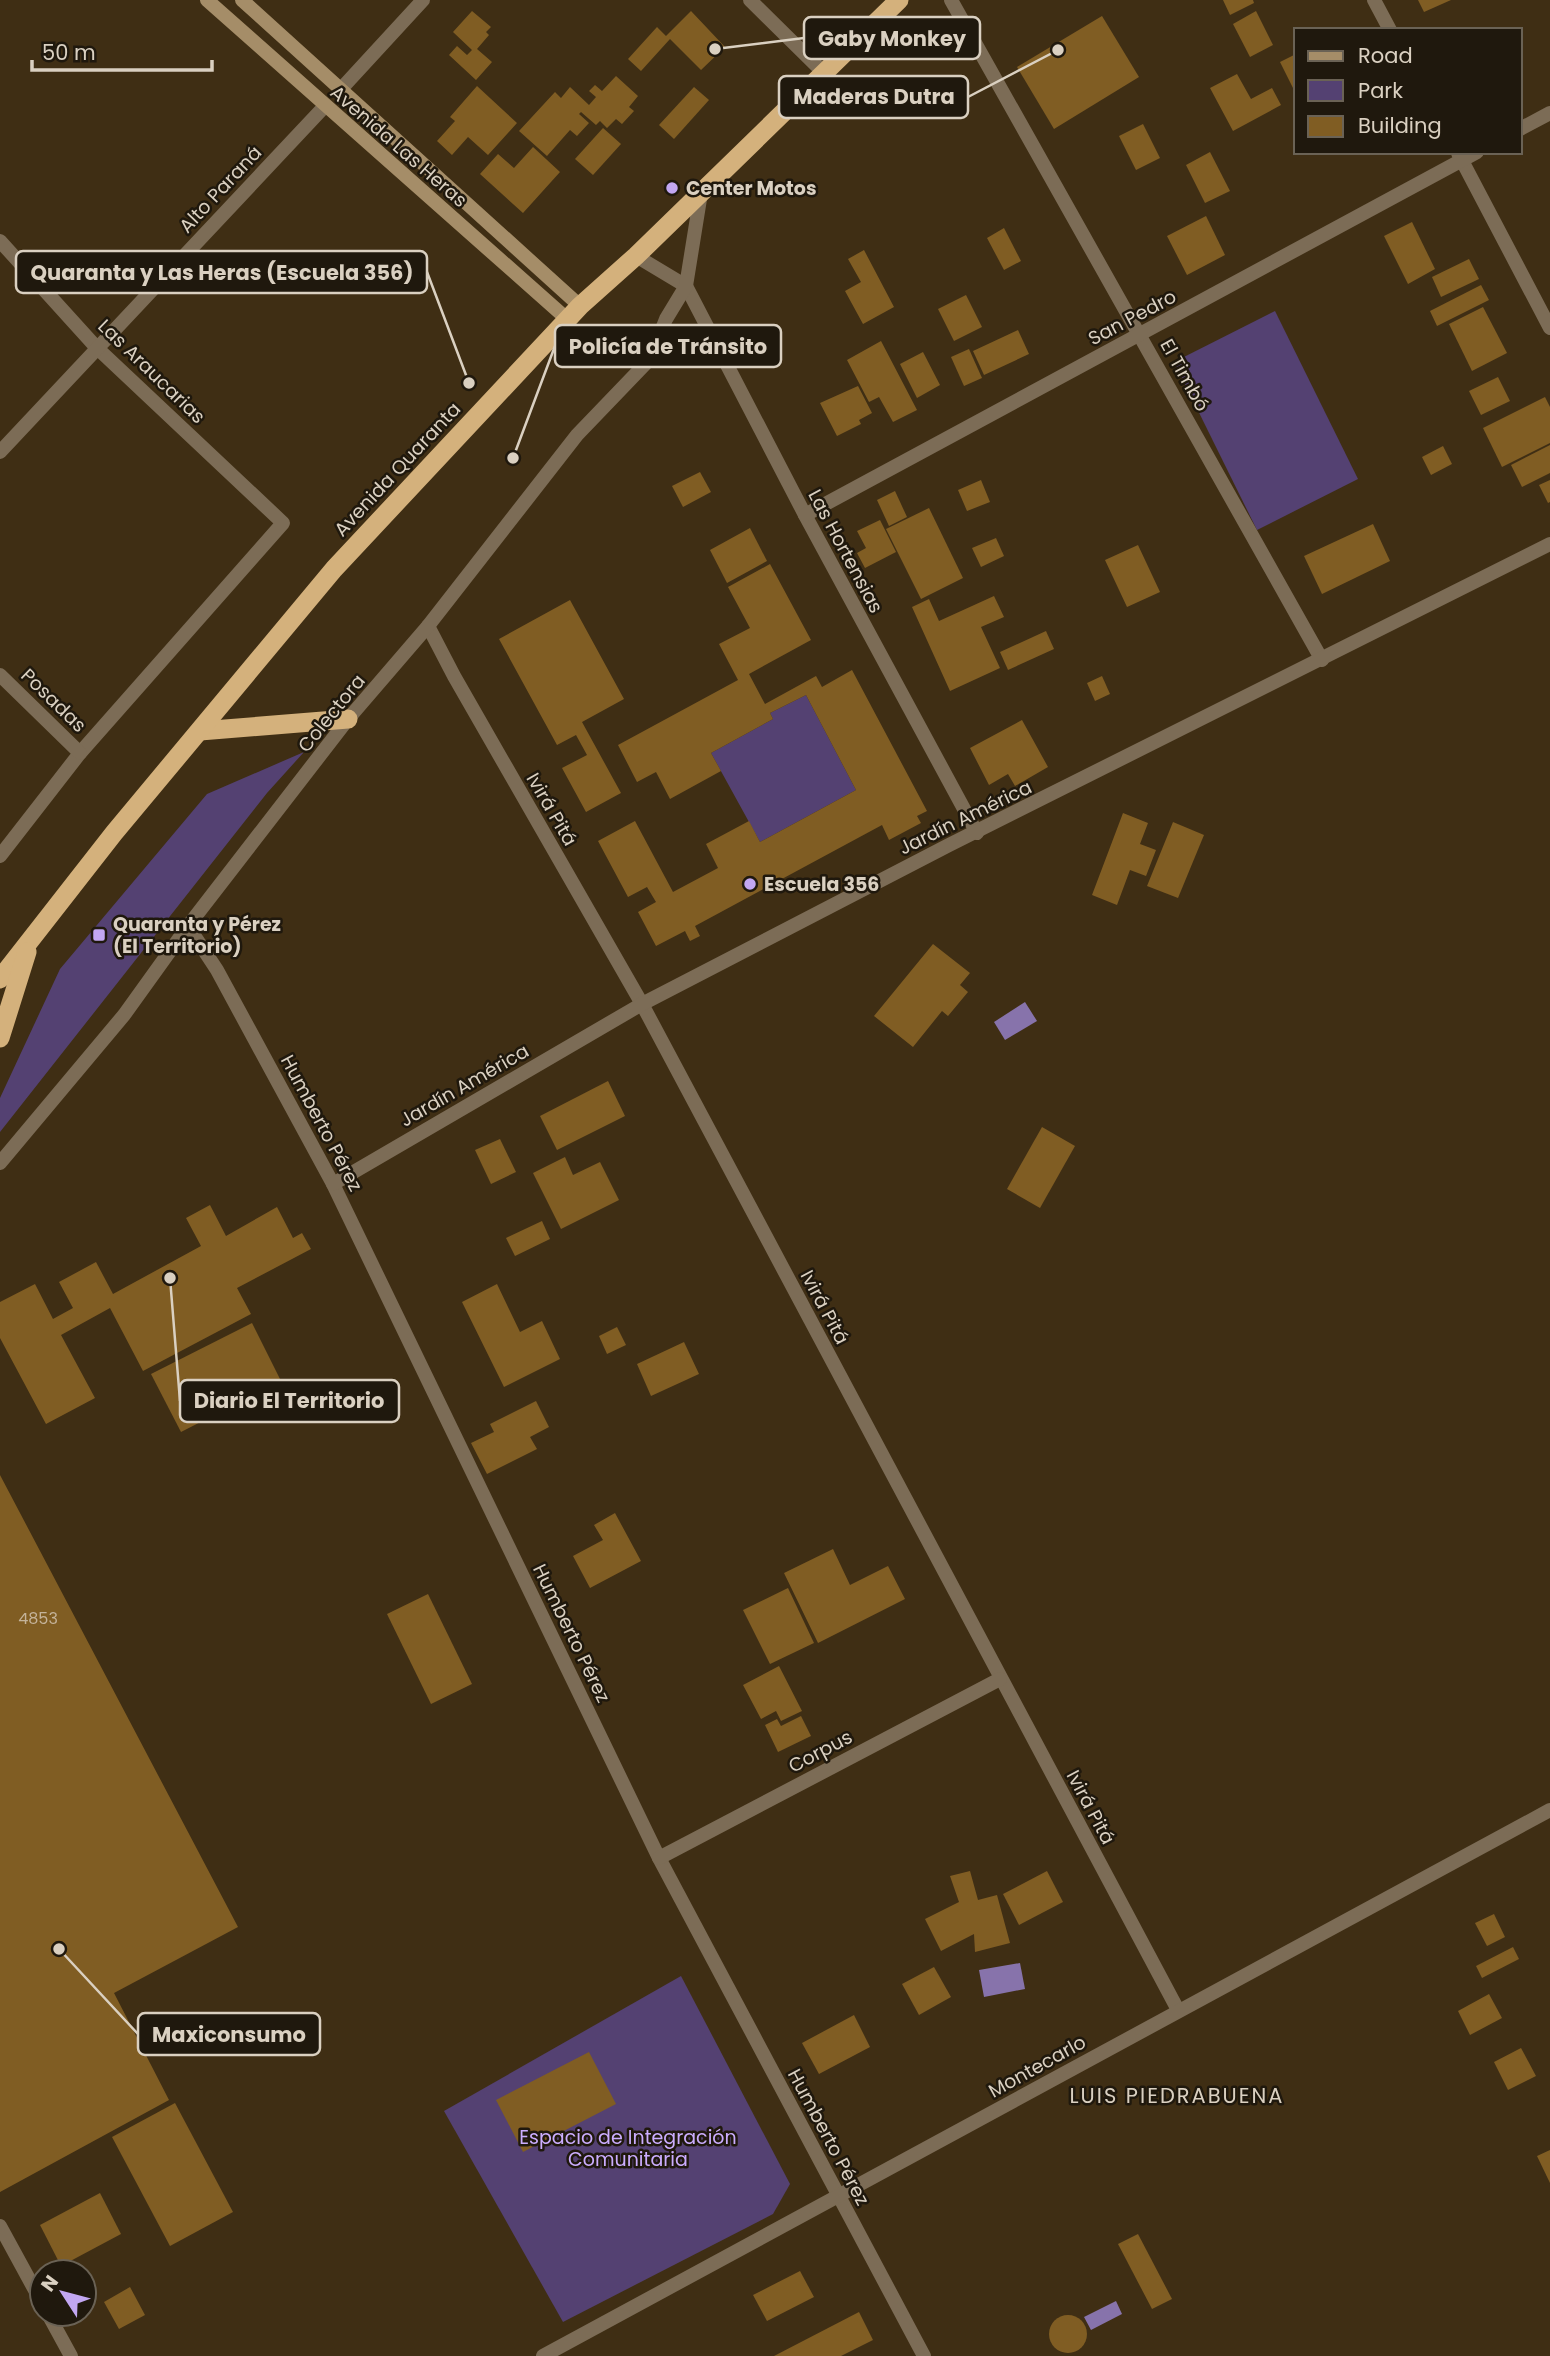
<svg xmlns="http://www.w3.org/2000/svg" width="1550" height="2356" viewBox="0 0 1550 2356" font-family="Poppins,sans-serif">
<rect width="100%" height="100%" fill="#3f2e14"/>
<!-- green -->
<g fill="#544172">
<path d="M1275,311L1358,479L1257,530L1174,362Z"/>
<path d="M806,695L856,790L760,842L711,753L773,719L770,713Z"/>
<path d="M304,752L267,793L0,1132V1098L60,969L207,794Z"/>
<path d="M681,1976L790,2184L773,2214L563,2322L444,2111Z"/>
</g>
<!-- water -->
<g fill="#8773ab">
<path d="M1025,1002L1037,1021L1005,1040L994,1022Z"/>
<path d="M1020,1963L1025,1989L984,1997L979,1970Z"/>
<path d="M1116,2301L1122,2314L1091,2330L1084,2317Z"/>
</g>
<!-- building -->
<g fill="#805d23">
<path d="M1223,0H1253L1254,3L1230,15Z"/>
<path d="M1418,0H1451L1424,12Z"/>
<path d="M472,11L491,27L486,32L489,35L477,49L492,62L476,80L449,55L457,46L467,55L472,50L453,32Z"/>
<path d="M691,11L725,47L701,70L670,39L641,71L628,59L657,27L666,36Z"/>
<path d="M1256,11L1273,45L1250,57L1233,24Z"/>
<path d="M1102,16L1139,77L1054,129L1017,67Z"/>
<path d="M1296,54V94L1280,62Z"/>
<path d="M1237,74L1251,99L1272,88L1281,105L1233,131L1210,88Z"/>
<path d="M616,76L638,96L629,107L634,111L622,124L616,119L607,128L600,121L596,125L581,112L579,114L589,123L577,136L570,130L547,156L519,131L555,92L561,98L570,87L589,105L596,97L589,91L595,85L602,91Z"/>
<path d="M477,86L517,123L488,155L468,137L452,155L437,141L455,121L450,117Z"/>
<path d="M694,87L709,100L674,139L659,125Z"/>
<path d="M1143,124L1160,158L1136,170L1119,136Z"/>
<path d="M603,128L621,144L593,175L575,159Z"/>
<path d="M533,147L560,172L523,213L480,174L498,154L514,168Z"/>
<path d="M1210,152L1230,191L1205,203L1186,165Z"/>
<path d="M1206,216L1225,255L1187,275L1167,236Z"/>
<path d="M1412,222L1435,269L1408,284L1384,236Z"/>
<path d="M1004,228L1021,261L1004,270L987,238Z"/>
<path d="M864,250L894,307L863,324L845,291L861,282L848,259Z"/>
<path d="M1469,259L1479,279L1441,297L1432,277Z"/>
<path d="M1481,285L1489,300L1437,326L1430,311Z"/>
<path d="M966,295L982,327L954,341L938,309Z"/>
<path d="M1483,307L1507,353L1472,371L1449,324Z"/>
<path d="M1018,330L1029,354L984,375L973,351Z"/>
<path d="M881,341L917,410L893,422L879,397L869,402L847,360Z"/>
<path d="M969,349L982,378L964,386L951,357Z"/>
<path d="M923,352L940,385L917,398L900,364Z"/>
<path d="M1498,377L1510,401L1481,415L1469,391Z"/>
<path d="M858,386L872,413L859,420L861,424L837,436L820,403Z"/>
<path d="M1545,397L1550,407V443L1502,467L1483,428Z"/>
<path d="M1550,445V473L1522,487L1511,465Z"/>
<path d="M1443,446L1452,464L1431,475L1422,457Z"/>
<path d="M700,472L711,492L683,507L672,486Z"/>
<path d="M981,480L990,502L967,511L958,490Z"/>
<path d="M1550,480V502L1548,503L1539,485Z"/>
<path d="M895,491L907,517L889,526L877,500Z"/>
<path d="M929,508L963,578L921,599L886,529Z"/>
<path d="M880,520L896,552L865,568L857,553L866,548L857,531Z"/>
<path d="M1373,524L1390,561L1322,594L1304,556Z"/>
<path d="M750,528L767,561L727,583L710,550Z"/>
<path d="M996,538L1004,556L981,567L972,548Z"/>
<path d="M1138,545L1160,592L1127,607L1105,560Z"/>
<path d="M770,564L811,640L749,674L765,704L816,676L822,687L852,670L927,811L917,816L921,823L889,840L882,825L695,926L700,936L690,941L685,931L656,946L638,912L656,902L647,887L628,897L598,841L635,821L673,892L718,868L706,844L749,821L760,842L856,790L806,695L770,713L773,719L711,753L721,771L670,799L656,772L637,782L618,745L738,680L719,644L750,628L728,587Z"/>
<path d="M994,596L1004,617L981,627L1000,668L950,691L912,607L929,599L939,621Z"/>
<path d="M570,600L624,699L582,722L621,793L586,812L562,768L587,755L576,735L557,745L499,639Z"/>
<path d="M1046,631L1054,649L1008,670L1000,652Z"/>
<path d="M1102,676L1110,694L1095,701L1087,683Z"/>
<path d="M1022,720L1048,767L1015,786L1008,774L989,785L970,748Z"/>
<path d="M1123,813L1148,823L1140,844L1156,850L1146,876L1130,870L1117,905L1092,895Z"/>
<path d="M1173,822L1204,835L1178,898L1147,886Z"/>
<path d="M933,944L970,973L960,985L968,992L948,1016L942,1011L913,1047L874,1016Z"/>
<path d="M608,1081L625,1116L557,1150L540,1116Z"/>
<path d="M1042,1127L1075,1146L1040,1208L1007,1189Z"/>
<path d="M500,1139L516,1172L491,1184L475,1150Z"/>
<path d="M565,1157L573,1175L600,1162L619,1200L561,1229L533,1173Z"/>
<path d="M210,1205L226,1236L277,1207L293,1238L302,1233L311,1249L237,1288L251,1314L143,1371L110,1308L61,1335L95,1398L46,1424L0,1338V1302L35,1284L53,1319L73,1308L59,1282L96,1262L113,1294L201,1246L186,1218Z"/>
<path d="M542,1221L550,1239L515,1256L506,1238Z"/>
<path d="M497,1284L520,1332L542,1321L560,1359L504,1387L462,1302Z"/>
<path d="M252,1323L281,1381L181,1432L151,1374Z"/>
<path d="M617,1327L626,1345L607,1354L599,1336Z"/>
<path d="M684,1342L699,1374L651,1396L637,1364Z"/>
<path d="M536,1401L549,1427L530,1437L537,1449L487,1474L471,1443L494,1432L490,1424Z"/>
<path d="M0,1475L238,1927L114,1993L169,2100L0,2192Z"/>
<path d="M615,1513L641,1561L590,1588L573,1556L603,1540L594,1525Z"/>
<path d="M833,1549L850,1585L888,1566L905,1599L818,1643L784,1573Z"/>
<path d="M788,1588L814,1643L770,1664L743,1610Z"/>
<path d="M428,1594L472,1684L431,1704L387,1614Z"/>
<path d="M779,1666L802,1711L781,1721L776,1711L761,1719L743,1685Z"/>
<path d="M801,1716L811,1736L778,1752L765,1725L777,1719L781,1726Z"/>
<path d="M970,1871L978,1900L997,1895L1010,1943L975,1952L974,1934L941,1951L925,1919L959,1902L950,1876Z"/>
<path d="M1047,1871L1063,1902L1019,1925L1003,1894Z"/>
<path d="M1494,1914L1505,1937L1487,1946L1475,1923Z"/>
<path d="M1513,1947L1519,1959L1482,1978L1476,1966Z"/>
<path d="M934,1967L951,1997L919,2015L902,1984Z"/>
<path d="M1489,1994L1502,2018L1470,2035L1458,2011Z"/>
<path d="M854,2015L870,2047L819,2074L802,2043Z"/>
<path d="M1521,2048L1536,2076L1508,2090L1494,2062Z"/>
<path d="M589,2052L616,2104L523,2152L496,2100Z"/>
<path d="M175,2103L233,2212L170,2246L112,2137Z"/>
<path d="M1550,2150V2183L1537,2156Z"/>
<path d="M100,2193L121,2234L61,2266L40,2225Z"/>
<path d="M1138,2234L1172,2299L1152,2309L1118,2244Z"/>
<path d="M800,2271L814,2297L767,2321L753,2295Z"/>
<path d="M130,2287L145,2315L119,2329L104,2302Z"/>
<path d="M859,2312L873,2340L841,2356H774Z"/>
<circle cx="1068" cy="2334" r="19"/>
</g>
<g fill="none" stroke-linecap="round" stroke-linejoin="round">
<!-- minor -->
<g stroke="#7c6c56" stroke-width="14">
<path d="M750,0L824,73"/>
<path d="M951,0L1322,660"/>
<path d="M1374,0L1390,30"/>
<path d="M342,88L423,0"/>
<path d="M1520,129L1550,113"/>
<path d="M1458,153L1550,328"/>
<path d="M0,241L96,347L283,523L80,753L0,856"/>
<path d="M636,256L686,286L805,515L977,833"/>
<path d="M0,452L324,107"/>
<path d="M805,515L1477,152"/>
<path d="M428,626L454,676L642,1004L1178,2010"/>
<path d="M0,675L80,753"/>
<path d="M188,926L217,970L333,1184L659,1858L924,2356"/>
<path d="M0,1163L124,1015L188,926L348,719L428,626L577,435L650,359L666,319L686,286L701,193"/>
<path d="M333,1184L642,1004L949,845L1550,544"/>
<path d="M659,1858L1000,1679"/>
<path d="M0,2226L42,2303"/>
<path d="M48,2314L71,2356"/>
<path d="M543,2356L1550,1810"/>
</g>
<!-- secondary -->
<g stroke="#a58d68" stroke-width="14">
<path d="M207,0L567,319"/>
<path d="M242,0L580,306"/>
</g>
<!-- trunk -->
<g stroke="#d4b17c" stroke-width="19">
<path d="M200,731L348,719"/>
<path d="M0,979L114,833L334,569L580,306L636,256L899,0"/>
<path d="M0,1038L27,952"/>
</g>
</g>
<!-- markers -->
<g fill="#c2a7f2" stroke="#1f180d" stroke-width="2.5">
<circle cx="672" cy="188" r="7"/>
<circle cx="750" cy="884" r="7"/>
<rect x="92" y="928" width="14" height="14" rx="3.5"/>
</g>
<g text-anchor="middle" stroke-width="5" stroke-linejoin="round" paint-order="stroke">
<!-- number labels -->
<g font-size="16" fill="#c4b39a">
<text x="38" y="1624">4853</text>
</g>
<!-- street labels -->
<g font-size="19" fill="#dad0c1" stroke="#1f180d">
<text transform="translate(399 146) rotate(41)" y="7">Avenida Las Heras</text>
<text transform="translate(220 189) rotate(-47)" y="7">Alto Paraná</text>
<text transform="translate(1132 317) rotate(-28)" y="7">San Pedro</text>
<text transform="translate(152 371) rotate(44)" y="7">Las Araucarias</text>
<text transform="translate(1185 375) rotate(61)" y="7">El Timbó</text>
<text transform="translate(397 469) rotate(-47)" y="7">Avenida Quaranta</text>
<text transform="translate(846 551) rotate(62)" y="7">Las Hortensias</text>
<text transform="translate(54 700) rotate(44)" y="7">Posadas</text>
<text transform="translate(331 713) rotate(-51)" y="7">Colectora</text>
<text transform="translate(552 809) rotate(60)" y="7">Ivirá Pitá</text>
<text transform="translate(965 817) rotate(-26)" y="7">Jardín América</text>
<text transform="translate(464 1085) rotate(-30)" y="7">Jardín América</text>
<text transform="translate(322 1123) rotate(62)" y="7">Humberto Pérez</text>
<text transform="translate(825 1307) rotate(62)" y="7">Ivirá Pitá</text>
<text transform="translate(572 1633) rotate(64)" y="7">Humberto Pérez</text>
<text transform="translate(820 1751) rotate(-28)" y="7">Corpus</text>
<text transform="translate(1091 1807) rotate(62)" y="7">Ivirá Pitá</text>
<text transform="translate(1037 2066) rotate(-29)" y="7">Montecarlo</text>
<text transform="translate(829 2137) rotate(62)" y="7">Humberto Pérez</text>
</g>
<!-- poi labels -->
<g font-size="19" font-weight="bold" fill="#dad0c1" stroke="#1f180d" text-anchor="start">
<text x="686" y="195">Center Motos</text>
<text x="764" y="891">Escuela 356</text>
<text x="113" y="931">Quaranta y Pérez<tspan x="113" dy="22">(El Territorio)</tspan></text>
</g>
<!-- park labels -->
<g font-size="19" fill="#cbadfe" stroke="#1f180d">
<text x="628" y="2144">Espacio de Integración<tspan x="628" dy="22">Comunitaria</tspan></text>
</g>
<!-- neighbourhood labels -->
<g font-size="21" letter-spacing="2" fill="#dad0c1" stroke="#1f180d">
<text x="1177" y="2103">LUIS PIEDRABUENA</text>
</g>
</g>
<!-- callouts -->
<path fill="none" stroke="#dad0c1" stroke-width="2.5" d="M715 49L804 38M1058 50L968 97M469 383L427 272M513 458L555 346M170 1278L180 1401M59 1949L138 2034"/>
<g fill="#dad0c1" stroke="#1f180d" stroke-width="2.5">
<circle cx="715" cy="49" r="7"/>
<circle cx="1058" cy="50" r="7"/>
<circle cx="469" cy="383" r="7"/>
<circle cx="513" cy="458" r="7"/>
<circle cx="170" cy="1278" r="7"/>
<circle cx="59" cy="1949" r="7"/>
</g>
<g fill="#1f180d" stroke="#dad0c1" stroke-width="2.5">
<rect x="804" y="17" width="176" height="42" rx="7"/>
<rect x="779" y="76" width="189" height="42" rx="7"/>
<rect x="16" y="251" width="411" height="42" rx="7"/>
<rect x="555" y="325" width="226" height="42" rx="7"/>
<rect x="180" y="1380" width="219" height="42" rx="7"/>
<rect x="138" y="2013" width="182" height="42" rx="7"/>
</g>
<g font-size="21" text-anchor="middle" font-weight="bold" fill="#dad0c1">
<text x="892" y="46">Gaby Monkey</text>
<text x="874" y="104">Maderas Dutra</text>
<text x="222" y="280">Quaranta y Las Heras (Escuela 356)</text>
<text x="668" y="354">Policía de Tránsito</text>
<text x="289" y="1408">Diario El Territorio</text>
<text x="229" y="2042">Maxiconsumo</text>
</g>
<!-- legend -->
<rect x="1294" y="28" width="228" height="126" fill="#1f180d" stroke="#6a6255" stroke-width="2"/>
<rect x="1308" y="51" width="35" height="10" fill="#a58d68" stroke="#6a6255" stroke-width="2"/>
<text x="1358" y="63" font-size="21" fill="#dad0c1">Road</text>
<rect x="1308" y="80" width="35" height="21" fill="#544172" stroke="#6a6255" stroke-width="2"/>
<text x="1358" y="98" font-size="21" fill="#dad0c1">Park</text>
<rect x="1308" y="116" width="35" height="21" fill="#805d23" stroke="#6a6255" stroke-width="2"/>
<text x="1358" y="133" font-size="21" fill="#dad0c1">Building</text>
<!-- north arrow -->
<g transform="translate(63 2293) rotate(306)"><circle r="33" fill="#1f180d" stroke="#6a6255" stroke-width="2"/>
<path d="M0-5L12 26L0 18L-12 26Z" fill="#c2a7f2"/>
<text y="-10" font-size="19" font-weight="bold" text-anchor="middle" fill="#dad0c1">N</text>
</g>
<!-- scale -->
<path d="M32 60v10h180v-10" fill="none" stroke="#dad0c1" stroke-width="3.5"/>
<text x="42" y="60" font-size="21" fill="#dad0c1" stroke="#1f180d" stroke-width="5" paint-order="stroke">50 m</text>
</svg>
